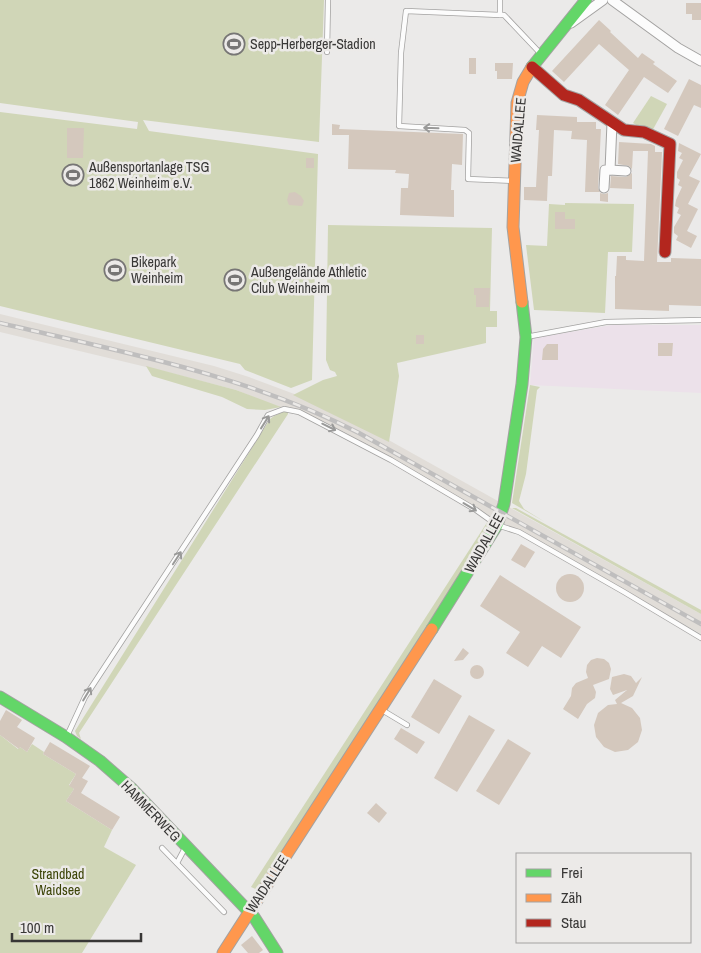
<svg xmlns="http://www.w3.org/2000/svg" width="701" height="953" viewBox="0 0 701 953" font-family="'Archivo Narrow',sans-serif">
<rect width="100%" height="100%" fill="#ebeae9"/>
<!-- commercial -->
<path fill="#ece1ea" d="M612,325H701V393L530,385L534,338Z"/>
<!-- built -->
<path fill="#e1ddd8" d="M0,314L214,366L249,377L297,395L376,433L701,614V634L361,444L323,425L236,390L163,371L0,332Z"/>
<!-- green -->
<g fill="#d0d6b7">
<path d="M0,0H324L319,142L143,120L149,131L318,154L312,380L291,388L245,370L240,364L0,306V112L137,129L138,122L0,103Z"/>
<path d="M651,96L667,104L651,133L633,123Z"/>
<path d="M565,203L634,204L632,252H608L605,313L534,310L526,245L547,246L549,204L565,205Z"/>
<path d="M328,225L492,228L490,311H497V327H486V343L397,363L399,376L389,442L293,395L323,380L337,376L335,372L330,370L326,360Z"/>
<path d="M146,366L236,390L281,407L265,410L247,409L222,397L152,376Z"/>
<path d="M530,385L540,387L537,390L526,474L519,501L524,509L545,522L512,503Z"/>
<path d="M283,412H288V414L79,733L81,739L77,736L75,731L270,419L274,416Z"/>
<path d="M512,508H516L701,610V614Z"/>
<path d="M488,521L491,529L258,890L251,887Z"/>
<path d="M0,735L18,749L20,747L27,752L32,744L44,752L43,754L76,774L69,785L74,789L66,801L112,830L104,847L136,865L82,953H0Z"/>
</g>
<!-- building -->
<g fill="#d4c8bd">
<path d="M686,3H701V20H692V14H686Z"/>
<path d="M599,20L611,31L610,32L638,58L642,53L655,62L653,64L677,81L668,93L644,77L618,115L605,105L629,70L599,44L564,82L552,71Z"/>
<rect x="469" y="58" width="7" height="16"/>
<path d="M495,63H513L512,79H497V71H495Z"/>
<path d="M689,79L701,85V108L694,105L678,136L664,129Z"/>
<path d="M537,115L577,117V122H596V129H601L598,188L600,192H585L587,140L571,139L572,131L554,130L552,176H548L547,201L524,200V187H536L539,130H536Z"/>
<path d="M332,124L340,125L339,129L463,134L462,165L452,164L451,190H454V217L400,215L401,188H408L409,174L395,173L396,170L348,169L349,135H332Z"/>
<path d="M67,128H84L83,158H67Z"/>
<path d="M619,142L651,144L655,146V152H662L657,262H671V258L701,259V306L669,305V311L615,309V276H616L617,256H626V260L644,261L648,151H633L632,169L629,166L618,164Z"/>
<path d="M679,143L701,154L689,176L700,181L688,204L698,209L687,231L697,236L691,248L676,240L678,236L674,233V227L681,215L677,213L679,208L675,206L676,200L682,187L678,185L680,180L677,178V172L683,160L679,158L682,153L678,151Z"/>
<rect x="306" y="158" width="8" height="10"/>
<path d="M632,173V189L610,188L611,176L626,177Z"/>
<path d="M295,192L301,196L304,201L302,206L289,205L287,200L289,193Z"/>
<path d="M600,193L604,194L608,193V202L600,201Z"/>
<path d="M555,212H565V219H575V229H555Z"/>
<path d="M474,288H490L489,307H476V295H474Z"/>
<rect x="416" y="335" width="8" height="9"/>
<path d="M658,343H673L672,356H658Z"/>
<path d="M547,344H558V360H542L543,349Z"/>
<path d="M521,544L535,552L525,568L511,560Z"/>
<circle cx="570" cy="588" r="14"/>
<path d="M500,575L581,627L561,658L542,646L528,667L506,653L520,632L480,606Z"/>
<path d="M463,648L469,653L463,660L454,661Z"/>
<path d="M597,658L604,659L609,663L611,669L609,679L593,685L596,692L595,698L587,704L578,719L563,709L571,696L572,688L576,683L588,678L586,672L587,665L591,660Z"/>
<circle cx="477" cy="672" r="7"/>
<path d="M624,674L631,676L636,683L642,677L633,696L621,703L632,708L640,718L642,730L638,742L628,750L615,752L604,747L596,737L594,725L598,713L608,705L617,704L615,700L627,690L613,695L610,689L612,677Z"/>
<path d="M434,679L462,696L439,734L411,717Z"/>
<path d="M6,710L22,720L17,727L35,738L27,752L20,747L19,749L0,735V721Z"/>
<path d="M469,715L495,730L457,792L434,778Z"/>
<path d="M401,728L425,742L417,754L394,739Z"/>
<path d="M508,739L531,753L499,805L476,791Z"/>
<path d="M50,742L90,766L82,778L88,781L81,793L120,817L112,830L66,801L74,789L69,786L76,774L43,754Z"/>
<path d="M376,803L387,813L379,823L367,813Z"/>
<path d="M252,936L263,950L259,953H248L241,945Z"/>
</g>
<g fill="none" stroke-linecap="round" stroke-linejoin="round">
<!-- lane casing -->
<g stroke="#a3a2a1" stroke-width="6">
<g id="lane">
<path d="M500,0V15H504L540,53"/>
<path d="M500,15L406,11L401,53L399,126L465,130L469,133L468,179L513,181"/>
<path d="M327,52L328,0"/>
<path d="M526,337L606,322L701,320"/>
<path d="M382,710L407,725"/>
<path d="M67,736L85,697L257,435L268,415L284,409L299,412L391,460L476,510L497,525L519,532L624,592L701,638"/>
<path d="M162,848L224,912"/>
<path d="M177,863L185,848"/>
</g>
</g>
<!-- street casing -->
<g stroke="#a3a2a1" stroke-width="11">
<g id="street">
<path d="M612,0L678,48L701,61"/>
<path d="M571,23L603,0"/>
<path d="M610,170L626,171"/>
<path d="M604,188L605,170H610L612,123"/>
</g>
</g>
<!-- fast casing -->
<g stroke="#a3a2a1" stroke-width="13">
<g id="fast">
<path d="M532,67L586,0"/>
<path d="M432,629L497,525L504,504L522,384L526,337L522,302"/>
<path d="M0,697L66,737L100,761L132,789L254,917L277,953"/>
</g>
</g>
<!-- slow casing -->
<g stroke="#a3a2a1" stroke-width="13">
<g id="slow">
<path d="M522,302L513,227L517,103L523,82L532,67"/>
<path d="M223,953L432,629"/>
</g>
</g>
<!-- jam casing -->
<g stroke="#a3a2a1" stroke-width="13">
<path id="jam" d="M532,67L564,95L579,100L624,130L644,132L670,144L665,252"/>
</g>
<!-- lane -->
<use href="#lane" stroke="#fcfcfc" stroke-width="4.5"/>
<!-- street -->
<use href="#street" stroke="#fcfcfc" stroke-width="9"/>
<!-- fast -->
<use href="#fast" stroke="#63d668" stroke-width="11"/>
<!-- slow -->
<use href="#slow" stroke="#ff974d" stroke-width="11"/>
<!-- jam -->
<use href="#jam" stroke="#b3261e" stroke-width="11"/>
<!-- rail casing -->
<g stroke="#bfbebe" stroke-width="4.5">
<path id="rail" d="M0,323C122,352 247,375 359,433L701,624"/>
</g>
<!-- rail -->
<use href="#rail" stroke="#eceae8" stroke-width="2.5" stroke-dasharray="8" stroke-linecap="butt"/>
</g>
<!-- one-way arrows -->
<defs><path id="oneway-shaft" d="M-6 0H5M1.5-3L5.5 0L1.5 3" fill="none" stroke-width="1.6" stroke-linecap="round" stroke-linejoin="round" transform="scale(1.25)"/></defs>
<g stroke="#9a9a99">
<use href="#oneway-shaft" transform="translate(431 128) rotate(-178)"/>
<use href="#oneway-shaft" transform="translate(265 422) rotate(-58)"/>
<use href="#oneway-shaft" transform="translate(329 427) rotate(26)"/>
<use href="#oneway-shaft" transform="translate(470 507) rotate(31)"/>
<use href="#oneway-shaft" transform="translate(177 558) rotate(-57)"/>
<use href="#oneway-shaft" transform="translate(87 694) rotate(-59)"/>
</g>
<!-- icons -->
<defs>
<g id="stadium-ring" transform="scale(1.125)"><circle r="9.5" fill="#eceae8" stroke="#777675" stroke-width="1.5"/><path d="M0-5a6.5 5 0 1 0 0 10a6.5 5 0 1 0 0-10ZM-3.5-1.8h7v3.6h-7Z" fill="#777675"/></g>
</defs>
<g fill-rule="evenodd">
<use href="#stadium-ring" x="234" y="44"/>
<use href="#stadium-ring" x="73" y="175"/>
<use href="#stadium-ring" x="115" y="270"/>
<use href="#stadium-ring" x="235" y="280"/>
</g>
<g text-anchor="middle" stroke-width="5" stroke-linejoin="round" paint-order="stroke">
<!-- poi labels -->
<g font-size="14" fill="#383736" stroke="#eceae8" text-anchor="start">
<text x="250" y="49">Sepp-Herberger-Stadion</text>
<text x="89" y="172">Außensportanlage TSG<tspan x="89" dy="16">1862 Weinheim e.V.</tspan></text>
<text x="131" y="267">Bikepark<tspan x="131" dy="16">Weinheim</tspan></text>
<text x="251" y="277">Außengelände Athletic<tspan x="251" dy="16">Club Weinheim</tspan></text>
</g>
<!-- street labels -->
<g font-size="14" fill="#383736" stroke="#eceae8">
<text transform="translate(518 130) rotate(-85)" y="5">WAIDALLEE</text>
<text transform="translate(484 543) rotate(-61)" y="5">WAIDALLEE</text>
<text transform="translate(151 811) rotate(46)" y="5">HAMMERWEG</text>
<text transform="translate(267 884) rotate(-57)" y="5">WAIDALLEE</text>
</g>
<!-- park labels -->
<g font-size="14" fill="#3c4407" stroke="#eceae8">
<text x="58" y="879">Strandbad<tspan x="58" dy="16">Waidsee</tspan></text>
</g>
</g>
<!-- legend -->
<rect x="516" y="853" width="175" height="90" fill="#eceae8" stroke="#a4a2a1"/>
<rect x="526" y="869" width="25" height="8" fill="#63d668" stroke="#a4a2a1"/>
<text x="561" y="878" font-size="15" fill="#383736">Frei</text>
<rect x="526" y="894" width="25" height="8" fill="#ff974d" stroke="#a4a2a1"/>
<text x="561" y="903" font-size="15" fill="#383736">Zäh</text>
<rect x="526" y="919" width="25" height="8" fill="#b3261e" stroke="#a4a2a1"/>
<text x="561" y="928" font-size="15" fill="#383736">Stau</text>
<!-- scale -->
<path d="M12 933v8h129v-8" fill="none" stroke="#383736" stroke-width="2.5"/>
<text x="20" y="933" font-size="15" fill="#383736" stroke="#eceae8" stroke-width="4" paint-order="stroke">100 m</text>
</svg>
